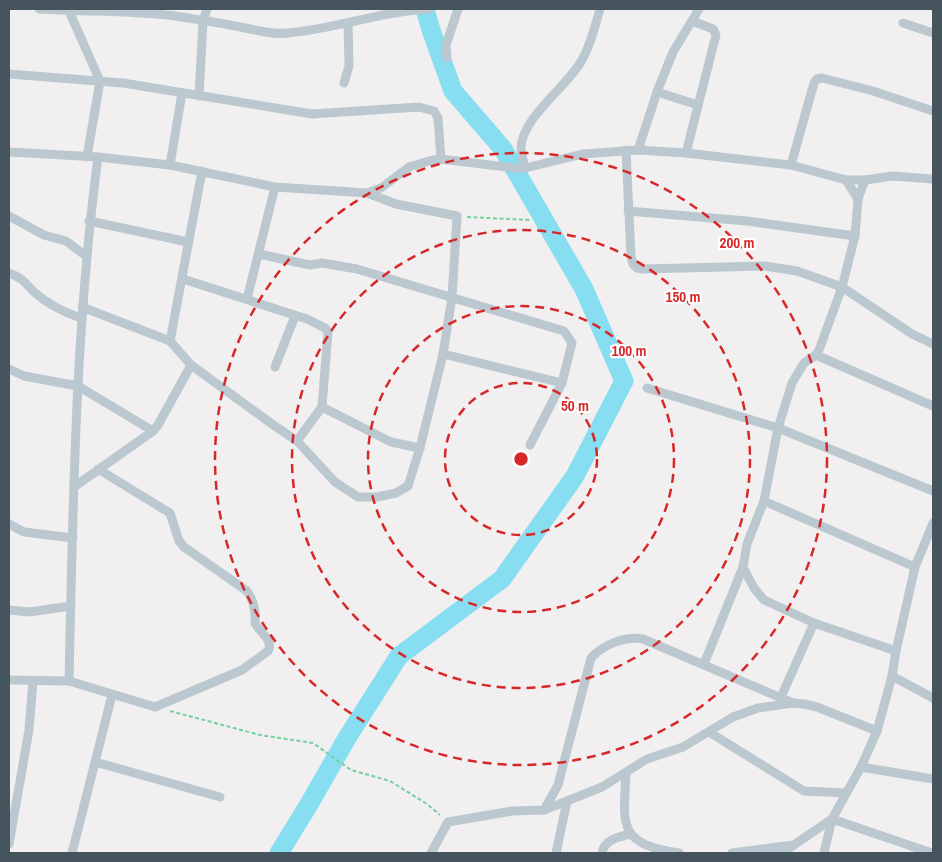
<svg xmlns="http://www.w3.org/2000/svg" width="942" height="862" viewBox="0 0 942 862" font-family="'Archivo Narrow',sans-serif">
<rect width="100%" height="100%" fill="#f2eff0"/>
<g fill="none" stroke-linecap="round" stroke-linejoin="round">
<!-- river -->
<path stroke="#87def0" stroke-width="19" d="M279,853L308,806L347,738L399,656L502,579L575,476L624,381L584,289L503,149L453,91L431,30L425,9"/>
<!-- path -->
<g stroke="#72d19f" stroke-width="2" stroke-dasharray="4 2.5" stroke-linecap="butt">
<path d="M467,217L530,220"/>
<path d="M170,711L260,735L313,743L351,770L390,781L427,804L440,815"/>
</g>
<!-- street -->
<g stroke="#bcc8cf" stroke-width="9">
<path d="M39,9C84,12 130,10 175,16C195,19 216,22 235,26C253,29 270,35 288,33C335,29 382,11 430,9"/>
<path d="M69,11L100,81L87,157"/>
<path d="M903,23L933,33"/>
<path d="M447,58L446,45L458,9"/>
<path d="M9,74L123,83L312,114L419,107L434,111L438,118L441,159"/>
<path d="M344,83L349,66L348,23"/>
<path d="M657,92L698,105"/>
<path d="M199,96L203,21L207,9"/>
<path d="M626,150L631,257L633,264L637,268L643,269L765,266L797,271L842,287L912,334L933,344"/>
<path d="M638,150L657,92L673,52L699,9"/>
<path d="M9,152L98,157L170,165L275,187L367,193L381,188L409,167L429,161L441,159L514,168H525L583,154L638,150L686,153L791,165L846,180H865L892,176L933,179"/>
<path d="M686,153L716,35L713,29L692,21"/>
<path d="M170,165L182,93"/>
<path d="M791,165L814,83L817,79L822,78L873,91L933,111"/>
<path d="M525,168C524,162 521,155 521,149C520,119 568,86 582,60C591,44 595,26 600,9"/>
<path d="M846,180L858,199"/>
<path d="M628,211L747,221L855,236"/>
<path d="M9,216L44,235L66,241L86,256"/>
<path d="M89,221L188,242"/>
<path d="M259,254L310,265L322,263L357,269L564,331L572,343L562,383L530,445"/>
<path d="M9,273C24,279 23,281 33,291C47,304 63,312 81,318"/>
<path d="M183,279L307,319L325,328L328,332L322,407L297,441"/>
<path d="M247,299L275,187"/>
<path d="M82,307L170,341L191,365L272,424L297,441L335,482L358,497H377L396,493L408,486L420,448L443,354L452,297L457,216L396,204L367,193"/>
<path d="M170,341L202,171"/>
<path d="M443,354L562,383"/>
<path d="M816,355L933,406"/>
<path d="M275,367L295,316"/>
<path d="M9,369L24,376L78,386L153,431"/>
<path d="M647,388L778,428L933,491"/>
<path d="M322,407L391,442L420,448"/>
<path d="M74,487L153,431L158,425L191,365"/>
<path d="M764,501L915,567"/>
<path d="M9,524L24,532L73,538"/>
<path d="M743,567L754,588L764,600L814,623L896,651"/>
<path d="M9,610L29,612L71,606"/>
<path d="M704,664L743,567L747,544L764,501L778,428L792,383L804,363L816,355L819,350L842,287L855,236L858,199L865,180"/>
<path d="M892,676L933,698"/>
<path d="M9,680L69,681L155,707L242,670L268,651C274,640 260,633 255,623C256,611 254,601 247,591L184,547L179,541L170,513L98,469"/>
<path d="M69,681C73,506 75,331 98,157"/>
<path d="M781,697L814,623"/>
<path d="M709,732L804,791L846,793"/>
<path d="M95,762L220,797"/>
<path d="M861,767L933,779"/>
<path d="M626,773C623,826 618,844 679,853"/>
<path d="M544,810L558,785L591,658C604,644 625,636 643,639L793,703"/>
<path d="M9,844L29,730L33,681"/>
<path d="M72,853L112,695"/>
<path d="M431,853L448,822L512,811L544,810L567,801L602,787L647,759L683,747L733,717L758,708L793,703L804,704L817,707L877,731"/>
<path d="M556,853L567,801"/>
<path d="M602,853C604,840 618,837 630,834"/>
<path d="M732,853L794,845"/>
<path d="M782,853L832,819L861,767L877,731L892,676L896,651L915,567L933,523"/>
<path d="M824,853L832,819L932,853"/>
</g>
</g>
<!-- distance rings -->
<g fill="none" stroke="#d62828" stroke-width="2.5" stroke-dasharray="9 6">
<circle cx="521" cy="459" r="76"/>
<circle cx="521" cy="459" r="153"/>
<circle cx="521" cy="459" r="229"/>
<circle cx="521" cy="459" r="306"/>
</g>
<circle cx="521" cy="459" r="8" fill="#d62828" stroke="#fff" stroke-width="2.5"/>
<g font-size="15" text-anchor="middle" font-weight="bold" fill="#d62828" stroke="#fff" stroke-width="4.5" stroke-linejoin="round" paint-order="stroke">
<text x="737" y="248">200 m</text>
<text x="683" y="302">150 m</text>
<text x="629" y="356">100 m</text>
<text x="575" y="411">50 m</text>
</g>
<!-- border -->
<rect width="942" height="862" fill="none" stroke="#46545e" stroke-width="20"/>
</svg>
